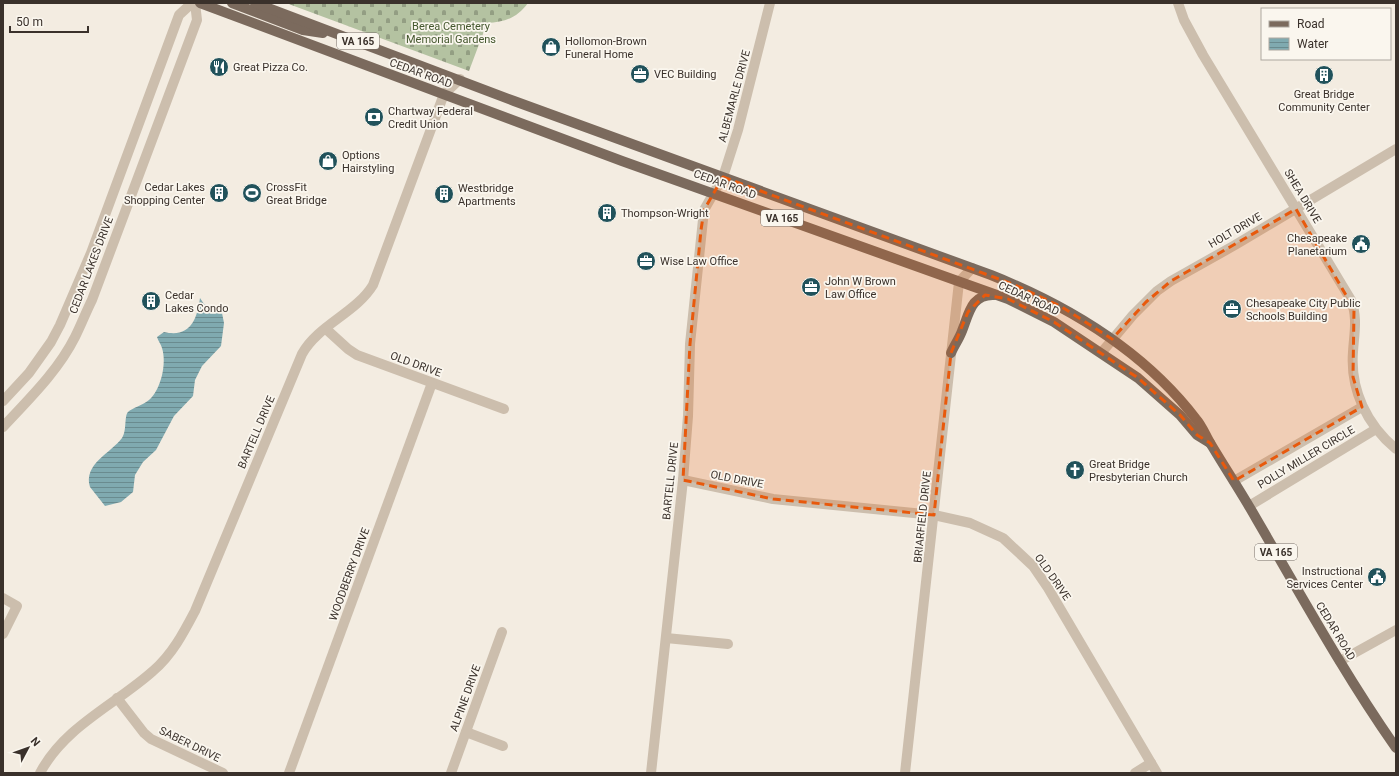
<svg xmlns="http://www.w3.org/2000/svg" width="1399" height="776" viewBox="0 0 1399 776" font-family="Roboto,sans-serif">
<defs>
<pattern id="cemetery-stones" width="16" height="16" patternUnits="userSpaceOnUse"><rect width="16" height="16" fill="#b4c2a1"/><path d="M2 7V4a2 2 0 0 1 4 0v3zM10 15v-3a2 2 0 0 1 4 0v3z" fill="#939e83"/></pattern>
<pattern id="water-rules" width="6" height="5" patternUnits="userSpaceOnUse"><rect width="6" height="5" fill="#80aab0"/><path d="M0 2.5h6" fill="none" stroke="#6a8b8f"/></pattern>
</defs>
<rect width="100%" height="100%" fill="#f3ece1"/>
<!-- cemetery -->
<path fill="url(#cemetery-stones)" d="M286,3H528C517,18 505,22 487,23L469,71Z"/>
<!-- water -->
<path fill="url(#water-rules)" d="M200,298L204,304L222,313L224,323L221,346L202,366L195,380L193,396L174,416L156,450L143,462L135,475L133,492L121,502L105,506L90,487C83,464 111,453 122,438C127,431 124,416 128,412C132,408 143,405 149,400C161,390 167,363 162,348C161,344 158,341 157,337L164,332C190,338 197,320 200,298Z"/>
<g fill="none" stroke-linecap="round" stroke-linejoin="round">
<!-- minor -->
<g stroke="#ccbead" stroke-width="10">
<path d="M1178,3L1184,20L1203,55L1351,300C1358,318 1354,334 1353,352C1350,390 1367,425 1396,449"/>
<path d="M326,329L348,349L357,355L504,409"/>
<path d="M1102,352L1133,315L1157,291L1171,281L1235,245L1396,149"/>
<path d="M3,401L29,373L51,342L60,325L91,253L179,15L192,3"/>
<path d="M3,427C29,399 58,371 75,337C81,325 86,312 92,300L197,20L195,3"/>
<path d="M683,480L773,499L934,515L970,523L1003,538L1033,566L1048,588L1157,773"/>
<path d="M1234,481L1362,407"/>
<path d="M1249,506L1376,429"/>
<path d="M3,598L17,606L3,634"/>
<path d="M666,638L728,644"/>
<path d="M1340,661L1396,630"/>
<path d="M117,698L144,733L151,739L223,773"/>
<path d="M466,732L503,746"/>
<path d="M40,773C65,726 115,705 153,671C172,655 184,632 195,611L302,354C318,325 356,313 373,285L444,94L460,79"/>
<path d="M289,773L432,383"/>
<path d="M451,773L502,632"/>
<path d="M651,773L683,480L688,416L690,344L704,210L723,177L738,130L770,3"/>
<path d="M905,773L959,282L972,268"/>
<path d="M1135,773L1151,763"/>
</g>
<!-- major -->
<g stroke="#7b6a5d" stroke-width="10">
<path d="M200,3L622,161L1008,299L1054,322L1138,378L1180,415L1197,435L1210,443"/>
<path d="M232,3L303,30L323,33"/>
<path d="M255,3L514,101L991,275C1069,306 1144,351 1196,419C1203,427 1206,437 1212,446C1227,471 1243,495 1257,520C1302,597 1345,675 1396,748"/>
<path d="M951,353C954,346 959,339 962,331C969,314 971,294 994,295"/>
</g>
</g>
<!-- marked area -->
<path fill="#e8590c" fill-opacity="0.2" stroke="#e8590c" stroke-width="3" stroke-dasharray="8 5" stroke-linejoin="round" d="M723,177L1015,285L1062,307L1112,339L1146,302L1171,281L1296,209L1354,309L1353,377L1362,407L1234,481L1210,443L1197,435L1180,415L1138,378L1054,322L1008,299L985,295L968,312L951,353L934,515L773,499L683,480L690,344L701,230L704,210Z"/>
<!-- icons -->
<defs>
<g id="shop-disc" transform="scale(1)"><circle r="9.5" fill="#21525b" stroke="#faf6ee"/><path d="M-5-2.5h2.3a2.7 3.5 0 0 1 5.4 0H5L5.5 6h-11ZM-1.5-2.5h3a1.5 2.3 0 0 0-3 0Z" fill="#fff"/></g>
<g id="restaurant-disc" transform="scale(1)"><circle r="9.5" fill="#21525b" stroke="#faf6ee"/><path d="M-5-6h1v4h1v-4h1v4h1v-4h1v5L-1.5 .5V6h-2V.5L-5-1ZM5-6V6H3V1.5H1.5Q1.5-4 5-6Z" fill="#fff"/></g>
<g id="office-disc" transform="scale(1)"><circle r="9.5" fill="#21525b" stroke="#faf6ee"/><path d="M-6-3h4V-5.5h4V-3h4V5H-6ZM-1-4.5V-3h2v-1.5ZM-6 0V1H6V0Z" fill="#fff"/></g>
<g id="building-disc" transform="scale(1)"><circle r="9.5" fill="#21525b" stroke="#faf6ee"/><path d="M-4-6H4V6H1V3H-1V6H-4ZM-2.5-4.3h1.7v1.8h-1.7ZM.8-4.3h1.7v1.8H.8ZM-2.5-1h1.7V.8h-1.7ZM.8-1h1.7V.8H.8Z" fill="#fff"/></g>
<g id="bank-disc" transform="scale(1)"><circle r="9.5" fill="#21525b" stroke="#faf6ee"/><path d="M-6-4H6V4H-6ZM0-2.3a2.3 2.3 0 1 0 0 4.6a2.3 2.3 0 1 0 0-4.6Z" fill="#fff"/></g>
<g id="stadium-disc" transform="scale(1)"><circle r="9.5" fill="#21525b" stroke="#faf6ee"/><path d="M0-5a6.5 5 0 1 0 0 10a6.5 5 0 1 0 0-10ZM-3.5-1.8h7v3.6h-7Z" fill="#fff"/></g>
<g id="civic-disc" transform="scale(1)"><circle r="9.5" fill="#21525b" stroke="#faf6ee"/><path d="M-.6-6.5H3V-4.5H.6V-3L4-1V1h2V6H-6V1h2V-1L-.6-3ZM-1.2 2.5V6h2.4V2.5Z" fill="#fff"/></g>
<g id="church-disc" transform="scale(1)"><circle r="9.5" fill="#21525b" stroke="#faf6ee"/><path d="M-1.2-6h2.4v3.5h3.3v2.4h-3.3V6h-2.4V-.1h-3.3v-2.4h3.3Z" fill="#fff"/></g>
</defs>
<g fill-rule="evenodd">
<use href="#shop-disc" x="551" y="47"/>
<use href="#restaurant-disc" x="219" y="67"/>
<use href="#office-disc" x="640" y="74"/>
<use href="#building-disc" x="1324" y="75"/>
<use href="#bank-disc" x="374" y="117"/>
<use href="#shop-disc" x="328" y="161"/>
<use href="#building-disc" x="219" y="193"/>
<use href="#stadium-disc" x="252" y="193"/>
<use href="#building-disc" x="444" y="194"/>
<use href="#building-disc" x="607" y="213"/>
<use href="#civic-disc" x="1361" y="244"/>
<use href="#office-disc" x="646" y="261"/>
<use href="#office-disc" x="811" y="287"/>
<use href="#building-disc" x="151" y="301"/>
<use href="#office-disc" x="1232" y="309"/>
<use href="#church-disc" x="1075" y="470"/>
<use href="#civic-disc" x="1377" y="577"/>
</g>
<g text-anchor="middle" stroke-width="3.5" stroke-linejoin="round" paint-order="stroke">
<!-- shield labels -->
<g fill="#faf6ee" stroke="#746c66" stroke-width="1">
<rect x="337" y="33" width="42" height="16" rx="3"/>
<rect x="761" y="210" width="42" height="16" rx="3"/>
<rect x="1255" y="544" width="42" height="16" rx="3"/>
</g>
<g font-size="10" font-weight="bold" fill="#3a312b">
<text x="358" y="45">VA 165</text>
<text x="782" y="222">VA 165</text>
<text x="1276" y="556">VA 165</text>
</g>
<!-- park labels -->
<g font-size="11" fill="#45582f" stroke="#faf6ee">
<text x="451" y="30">Berea Cemetery<tspan x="451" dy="13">Memorial Gardens</tspan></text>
</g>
<!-- poi labels -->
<g font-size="11" fill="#3a312b" stroke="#faf6ee" text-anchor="start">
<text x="565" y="45">Hollomon-Brown<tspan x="565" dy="13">Funeral Home</tspan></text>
<text x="233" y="71">Great Pizza Co.</text>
<text x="654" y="78">VEC Building</text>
<text x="1324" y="98" text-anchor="middle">Great Bridge<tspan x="1324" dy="13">Community Center</tspan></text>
<text x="388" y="115">Chartway Federal<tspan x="388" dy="13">Credit Union</tspan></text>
<text x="342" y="159">Options<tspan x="342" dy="13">Hairstyling</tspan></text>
<text x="205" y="191" text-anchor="end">Cedar Lakes<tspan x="205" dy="13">Shopping Center</tspan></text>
<text x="266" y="191">CrossFit<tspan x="266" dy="13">Great Bridge</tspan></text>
<text x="458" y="192">Westbridge<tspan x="458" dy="13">Apartments</tspan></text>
<text x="621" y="217">Thompson-Wright</text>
<text x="1347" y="242" text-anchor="end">Chesapeake<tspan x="1347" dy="13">Planetarium</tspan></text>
<text x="660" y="265">Wise Law Office</text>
<text x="825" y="285">John W Brown<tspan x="825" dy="13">Law Office</tspan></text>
<text x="165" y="299">Cedar<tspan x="165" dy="13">Lakes Condo</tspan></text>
<text x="1246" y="307">Chesapeake City Public<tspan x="1246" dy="13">Schools Building</tspan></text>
<text x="1089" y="468">Great Bridge<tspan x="1089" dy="13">Presbyterian Church</tspan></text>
<text x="1363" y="575" text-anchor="end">Instructional<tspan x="1363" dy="13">Services Center</tspan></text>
</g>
<!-- street labels -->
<g font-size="11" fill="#3a312b" stroke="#faf6ee">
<text transform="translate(421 73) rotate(20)" y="4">CEDAR ROAD</text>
<text transform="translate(734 96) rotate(-75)" y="4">ALBEMARLE DRIVE</text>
<text transform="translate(725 184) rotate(20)" y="4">CEDAR ROAD</text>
<text transform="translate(1303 196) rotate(59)" y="4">SHEA DRIVE</text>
<text transform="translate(1235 230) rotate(-30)" y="4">HOLT DRIVE</text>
<text transform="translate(91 265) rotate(-69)" y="4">CEDAR LAKES DRIVE</text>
<text transform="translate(1029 298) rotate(25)" y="4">CEDAR ROAD</text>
<text transform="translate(416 364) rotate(20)" y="4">OLD DRIVE</text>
<text transform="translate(256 432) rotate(-67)" y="4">BARTELL DRIVE</text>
<text transform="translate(1306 457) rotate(-31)" y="4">POLLY MILLER CIRCLE</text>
<text transform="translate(737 479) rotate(11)" y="4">OLD DRIVE</text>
<text transform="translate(670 481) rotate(-84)" y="4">BARTELL DRIVE</text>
<text transform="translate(922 517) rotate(-84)" y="4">BRIARFIELD DRIVE</text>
<text transform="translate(349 574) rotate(-70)" y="4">WOODBERRY DRIVE</text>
<text transform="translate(1053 577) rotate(55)" y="4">OLD DRIVE</text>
<text transform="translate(1336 631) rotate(59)" y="4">CEDAR ROAD</text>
<text transform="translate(465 698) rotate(-70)" y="4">ALPINE DRIVE</text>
<text transform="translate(190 744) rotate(26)" y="4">SABER DRIVE</text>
</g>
</g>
<!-- border -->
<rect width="1399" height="776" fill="none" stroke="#3a312b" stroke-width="8"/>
<!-- legend -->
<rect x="1261" y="8" width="130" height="52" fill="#faf6ee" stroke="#ada7a0"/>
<rect x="1269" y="21" width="20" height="6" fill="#7b6a5d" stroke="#ada7a0"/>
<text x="1297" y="28" font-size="12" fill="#3a312b">Road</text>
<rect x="1269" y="38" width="20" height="12" fill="url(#water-rules)" stroke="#ada7a0"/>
<text x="1297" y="48" font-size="12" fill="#3a312b">Water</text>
<!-- north arrow -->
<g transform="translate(28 748) rotate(49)" stroke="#faf6ee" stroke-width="3" paint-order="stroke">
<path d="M0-3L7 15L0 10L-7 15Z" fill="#3a312b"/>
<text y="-6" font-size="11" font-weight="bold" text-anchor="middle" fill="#3a312b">N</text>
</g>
<!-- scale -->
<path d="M10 26v6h78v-6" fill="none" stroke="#3a312b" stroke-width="2"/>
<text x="16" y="26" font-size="12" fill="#3a312b" stroke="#faf6ee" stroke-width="3" paint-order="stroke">50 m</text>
</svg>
